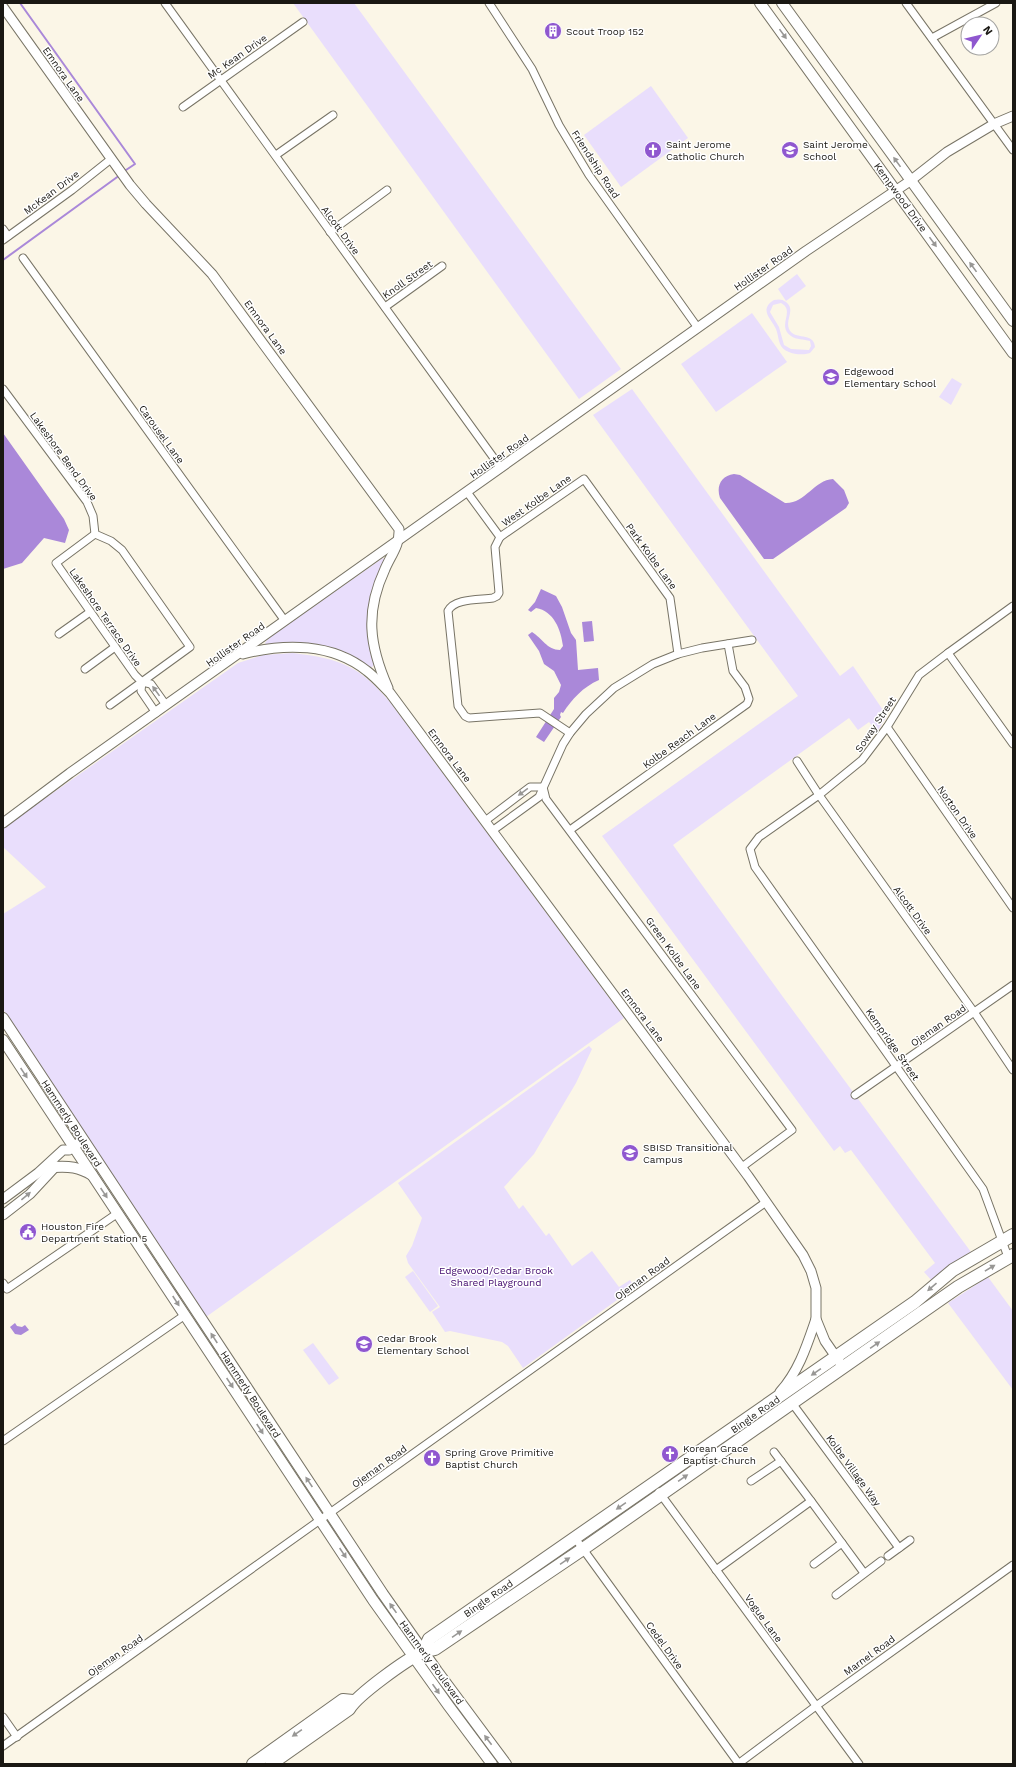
<svg xmlns="http://www.w3.org/2000/svg" width="1016" height="1767" viewBox="0 0 1016 1767" font-family="'Work Sans',sans-serif">
<rect width="100%" height="100%" fill="#fbf6e7"/>
<!-- green -->
<g fill="#e9defc" fill-rule="evenodd">
<path d="M293,3H354L621,369L579,399Z"/>
<path d="M651,86L688,138L621,187L584,135Z"/>
<path d="M797,274L806,286L786,301L778,289Z"/>
<path d="M774,300C779,299 782,299 786,302C796,310 785,319 789,329C794,341 814,331 815,347L810,353C801,356 784,354 780,344C778,339 778,334 776,329C772,319 758,310 774,300ZM781,303C796,311 776,325 791,336C796,340 804,339 810,341L811,346L809,350L791,349L784,345L779,327L770,312L773,305Z"/>
<path d="M752,313L787,362L716,412L681,364Z"/>
<path d="M952,378L962,384L951,405L939,397Z"/>
<path d="M632,389L840,676L853,666L887,716L877,732L869,722L858,730L849,718L673,845L783,997L971,1252L949,1266L932,1281L924,1272L935,1263L851,1150L845,1153L840,1146L834,1151L602,836L798,696L593,415Z"/>
<path d="M383,558L386,560C381,573 374,587 371,600C365,622 369,644 374,665L371,668L347,657L266,646L265,643L269,638Z"/>
<path d="M293,653C341,659 358,665 390,702L624,1018L206,1317L3,1009V914L46,887L3,847V828L238,663L263,655Z"/>
<path d="M589,1046L592,1049L576,1083L534,1154L504,1187L519,1209L523,1205L546,1236L549,1233L572,1266L592,1251L619,1287L630,1280L635,1287L523,1368L508,1346L502,1342L450,1331L445,1332L432,1312L440,1307L408,1263L406,1256L412,1246L422,1218L398,1183Z"/>
<path d="M413,1271L438,1306L430,1312L405,1277Z"/>
<path d="M988,1277L1013,1311V1390L948,1303Z"/>
<path d="M313,1343L339,1378L329,1385L303,1350Z"/>
</g>
<!-- water -->
<g fill="#aa88d9">
<path d="M3,433L64,519L69,530L65,543L44,538L22,563L3,569Z"/>
<path d="M734,474L740,475L785,503C805,504 814,480 833,479L844,490L849,503L846,508L773,559H764L720,498C716,486 721,476 734,474Z"/>
<path d="M541,589L556,596L562,607L571,633L576,640L578,670L598,668L599,680C583,687 572,699 563,713L561,712L560,715L561,717L544,742L536,737L554,709V698L559,692L561,685L554,671L544,664L539,651L528,635L532,632C542,638 547,650 560,650L563,646C561,630 554,611 536,608L531,612L528,610L535,602Z"/>
<path d="M592,621L594,641L584,642L582,622Z"/>
<path d="M15,1323L17,1326L22,1327L25,1325L29,1330L21,1335L15,1334L10,1327Z"/>
</g>
<g fill="none" stroke-linecap="round" stroke-linejoin="round">
<!-- stream -->
<g stroke="#aa88d9" stroke-width="2">
<path d="M20,3L135,164L123,172"/>
<path d="M3,260L120,175"/>
</g>
<!-- minor casing -->
<g stroke="#787466" stroke-width="9">
<g id="minor">
<path d="M165,3L501,468"/>
<path d="M489,3L532,69L559,125L589,175L698,328"/>
<path d="M906,3L1013,150"/>
<path d="M932,38L996,3"/>
<path d="M183,107L303,22"/>
<path d="M276,155L333,115"/>
<path d="M3,229L8,236"/>
<path d="M330,232L387,190"/>
<path d="M3,240L72,190L111,159"/>
<path d="M23,258L285,621"/>
<path d="M385,307L442,266"/>
<path d="M3,389L87,502L93,516L95,534L111,541L122,550L190,647L110,705"/>
<path d="M467,492L500,537L495,547L499,593L497,596L493,598C480,600 454,598 448,611L458,706L465,716L469,718L540,713L570,733"/>
<path d="M95,534L56,563L135,675L142,682L151,684L166,705"/>
<path d="M500,537L584,479L670,598L678,654"/>
<path d="M59,634L90,612"/>
<path d="M948,653L1013,744"/>
<path d="M85,669L115,647"/>
<path d="M142,682L141,691L156,713"/>
<path d="M887,727L1013,908"/>
<path d="M797,761L819,795L974,1012L1013,1070"/>
<path d="M543,787L546,799L792,1130L742,1167"/>
<path d="M485,821L530,787H543"/>
<path d="M570,830L747,704L749,699L745,687L733,671L728,644"/>
<path d="M492,831L539,797L563,744L570,733L586,714L614,688L653,664L678,654L702,648L752,640"/>
<path d="M855,1095L1013,985"/>
<path d="M1008,1257L983,1189L755,867L750,849L759,837L819,795L862,760L887,727L919,675L948,653L1013,606"/>
<path d="M3,1283L7,1289L118,1213"/>
<path d="M792,1403L899,1548"/>
<path d="M3,1441L185,1315"/>
<path d="M774,1452L811,1501"/>
<path d="M751,1481L781,1461"/>
<path d="M659,1492L859,1764"/>
<path d="M575,1538L739,1764"/>
<path d="M888,1556L910,1540"/>
<path d="M814,1564L842,1543"/>
<path d="M716,1570L811,1501L864,1573"/>
<path d="M836,1595L881,1561"/>
<path d="M3,1717L17,1737"/>
<path d="M3,1746L766,1202"/>
<path d="M738,1764L816,1706L1013,1565"/>
</g>
</g>
<!-- tertiary casing -->
<g stroke="#787466" stroke-width="11">
<g id="tertiary">
<path d="M3,7L130,185L146,204L212,274L399,529C400,545 391,555 385,569C365,612 369,645 388,688"/>
<path d="M243,654C285,643 332,643 367,671C375,677 383,686 390,693L748,1176L803,1255L811,1271L816,1288V1319L825,1341L843,1367"/>
<path d="M3,823L70,773L806,251L910,181L947,152L994,124L1013,116"/>
<path d="M3,1199L38,1173L63,1150H69L83,1140"/>
<path d="M3,1215L30,1194L56,1166"/>
<path d="M780,1392C799,1371 807,1345 816,1319"/>
</g>
</g>
<!-- secondary casing -->
<g stroke="#787466" stroke-width="12">
<g id="secondary">
<path d="M760,3L1013,353"/>
<path d="M782,3L1013,321"/>
<path d="M3,1018L383,1594L437,1671L506,1764"/>
<path d="M3,1040L373,1600L448,1705L492,1764"/>
<path d="M54,1167C69,1166 79,1167 92,1175"/>
</g>
</g>
<!-- primary casing -->
<g stroke="#787466" stroke-width="14">
<g id="primary">
<path d="M423,1652L429,1639L915,1302L953,1270L1013,1235"/>
<path d="M253,1764L343,1700L353,1701"/>
<path d="M271,1764L349,1709C357,1695 407,1659 423,1652C426,1650 431,1650 435,1649L583,1549L958,1287L1013,1255"/>
</g>
</g>
<!-- minor -->
<use href="#minor" stroke="#fff" stroke-width="7"/>
<!-- tertiary -->
<use href="#tertiary" stroke="#fff" stroke-width="9"/>
<!-- secondary -->
<use href="#secondary" stroke="#fff" stroke-width="10"/>
<!-- primary -->
<use href="#primary" stroke="#fff" stroke-width="12"/>
</g>
<!-- one-way arrows -->
<defs><path id="oneway-solid" d="M-6-.8H1V-3.2L6.5 0L1 3.2V.8H-6Z"/></defs>
<g fill="#989795">
<use href="#oneway-solid" transform="translate(783 34) rotate(54)"/>
<use href="#oneway-solid" transform="translate(897 162) rotate(-126)"/>
<use href="#oneway-solid" transform="translate(933 242) rotate(54)"/>
<use href="#oneway-solid" transform="translate(973 267) rotate(-126)"/>
<use href="#oneway-solid" transform="translate(156 691) rotate(-126)"/>
<use href="#oneway-solid" transform="translate(523 792) rotate(144)"/>
<use href="#oneway-solid" transform="translate(24 1073) rotate(56)"/>
<use href="#oneway-solid" transform="translate(104 1193) rotate(56)"/>
<use href="#oneway-solid" transform="translate(26 1196) rotate(-40)"/>
<use href="#oneway-solid" transform="translate(990 1268) rotate(-31)"/>
<use href="#oneway-solid" transform="translate(932 1287) rotate(139)"/>
<use href="#oneway-solid" transform="translate(176 1301) rotate(57)"/>
<use href="#oneway-solid" transform="translate(214 1338) rotate(-123)"/>
<use href="#oneway-solid" transform="translate(875 1345) rotate(-35)"/>
<use href="#oneway-solid" transform="translate(816 1372) rotate(145)"/>
<use href="#oneway-solid" transform="translate(230 1383) rotate(56)"/>
<use href="#oneway-solid" transform="translate(260 1429) rotate(57)"/>
<use href="#oneway-solid" transform="translate(683 1478) rotate(-35)"/>
<use href="#oneway-solid" transform="translate(309 1482) rotate(-124)"/>
<use href="#oneway-solid" transform="translate(621 1506) rotate(145)"/>
<use href="#oneway-solid" transform="translate(343 1553) rotate(56)"/>
<use href="#oneway-solid" transform="translate(565 1561) rotate(-34)"/>
<use href="#oneway-solid" transform="translate(393 1608) rotate(-125)"/>
<use href="#oneway-solid" transform="translate(457 1634) rotate(-34)"/>
<use href="#oneway-solid" transform="translate(436 1689) rotate(55)"/>
<use href="#oneway-solid" transform="translate(297 1733) rotate(145)"/>
<use href="#oneway-solid" transform="translate(488 1740) rotate(-127)"/>
</g>
<!-- icons -->
<defs>
<g id="building-disc" transform="scale(0.9)"><circle r="9.5" fill="#8f57cf" stroke="#fff"/><path d="M-4-6H4V6H1V3H-1V6H-4ZM-2.5-4.3h1.7v1.8h-1.7ZM.8-4.3h1.7v1.8H.8ZM-2.5-1h1.7V.8h-1.7ZM.8-1h1.7V.8H.8Z" fill="#fff"/></g>
<g id="church-disc" transform="scale(0.9)"><circle r="9.5" fill="#8f57cf" stroke="#fff"/><path d="M-1.2-6h2.4v3.5h3.3v2.4h-3.3V6h-2.4V-.1h-3.3v-2.4h3.3Z" fill="#fff"/></g>
<g id="school-disc" transform="scale(0.9)"><circle r="9.5" fill="#8f57cf" stroke="#fff"/><path d="M0-5L7-2L0 1L-7-2ZM-4 1L0 2.5L4 1V4Q0 6-4 4Z" fill="#fff"/></g>
<g id="civic-disc" transform="scale(0.9)"><circle r="9.5" fill="#8f57cf" stroke="#fff"/><path d="M-.6-6.5H3V-4.5H.6V-3L4-1V1h2V6H-6V1h2V-1L-.6-3ZM-1.2 2.5V6h2.4V2.5Z" fill="#fff"/></g>
</defs>
<g fill-rule="evenodd">
<use href="#building-disc" x="553" y="31"/>
<use href="#church-disc" x="653" y="150"/>
<use href="#school-disc" x="790" y="150"/>
<use href="#school-disc" x="831" y="377"/>
<use href="#school-disc" x="630" y="1153"/>
<use href="#civic-disc" x="28" y="1232"/>
<use href="#school-disc" x="364" y="1344"/>
<use href="#church-disc" x="670" y="1454"/>
<use href="#church-disc" x="432" y="1458"/>
</g>
<g text-anchor="middle" stroke-width="3" stroke-linejoin="round" paint-order="stroke">
<!-- poi labels -->
<g font-size="10" fill="#1a1813" stroke="#fff" text-anchor="start">
<text x="566" y="35">Scout Troop 152</text>
<text x="666" y="148">Saint Jerome<tspan x="666" dy="12">Catholic Church</tspan></text>
<text x="803" y="148">Saint Jerome<tspan x="803" dy="12">School</tspan></text>
<text x="844" y="375">Edgewood<tspan x="844" dy="12">Elementary School</tspan></text>
<text x="643" y="1151">SBISD Transitional<tspan x="643" dy="12">Campus</tspan></text>
<text x="41" y="1230">Houston Fire<tspan x="41" dy="12">Department Station 5</tspan></text>
<text x="377" y="1342">Cedar Brook<tspan x="377" dy="12">Elementary School</tspan></text>
<text x="683" y="1452">Korean Grace<tspan x="683" dy="12">Baptist Church</tspan></text>
<text x="445" y="1456">Spring Grove Primitive<tspan x="445" dy="12">Baptist Church</tspan></text>
</g>
<!-- street labels -->
<g font-size="10" fill="#1a1813" stroke="#fff">
<text transform="translate(237 56) rotate(-35)" y="4">Mc Kean Drive</text>
<text transform="translate(64 74) rotate(55)" y="4">Emnora Lane</text>
<text transform="translate(596 164) rotate(57)" y="4">Friendship Road</text>
<text transform="translate(51 192) rotate(-37)" y="4">McKean Drive</text>
<text transform="translate(901 197) rotate(54)" y="4">Kempwood Drive</text>
<text transform="translate(341 230) rotate(54)" y="4">Alcott Drive</text>
<text transform="translate(763 268) rotate(-35)" y="4">Hollister Road</text>
<text transform="translate(407 279) rotate(-35)" y="4">Knoll Street</text>
<text transform="translate(266 327) rotate(54)" y="4">Emnora Lane</text>
<text transform="translate(162 434) rotate(54)" y="4">Carousel Lane</text>
<text transform="translate(64 456) rotate(54)" y="4">Lakeshore Bend Drive</text>
<text transform="translate(499 456) rotate(-35)" y="4">Hollister Road</text>
<text transform="translate(536 500) rotate(-35)" y="4">West Kolbe Lane</text>
<text transform="translate(652 556) rotate(54)" y="4">Park Kolbe Lane</text>
<text transform="translate(106 617) rotate(55)" y="4">Lakeshore Terrace Drive</text>
<text transform="translate(235 644) rotate(-35)" y="4">Hollister Road</text>
<text transform="translate(875 724) rotate(-56)" y="4">Soway Street</text>
<text transform="translate(679 740) rotate(-36)" y="4">Kolbe Reach Lane</text>
<text transform="translate(450 755) rotate(53)" y="4">Emnora Lane</text>
<text transform="translate(958 812) rotate(55)" y="4">Norton Drive</text>
<text transform="translate(913 910) rotate(54)" y="4">Alcott Drive</text>
<text transform="translate(674 953) rotate(54)" y="4">Green Kolbe Lane</text>
<text transform="translate(643 1015) rotate(53)" y="4">Emnora Lane</text>
<text transform="translate(938 1025) rotate(-35)" y="4">Ojeman Road</text>
<text transform="translate(893 1044) rotate(55)" y="4">Kempridge Street</text>
<text transform="translate(72 1123) rotate(57)" y="4">Hammerly Boulevard</text>
<text transform="translate(642 1278) rotate(-36)" y="4">Ojeman Road</text>
<text transform="translate(251 1394) rotate(57)" y="4">Hammerly Boulevard</text>
<text transform="translate(755 1414) rotate(-35)" y="4">Bingle Road</text>
<text transform="translate(379 1466) rotate(-36)" y="4">Ojeman Road</text>
<text transform="translate(854 1470) rotate(54)" y="4">Kolbe Village Way</text>
<text transform="translate(488 1598) rotate(-35)" y="4">Bingle Road</text>
<text transform="translate(764 1618) rotate(54)" y="4">Vogue Lane</text>
<text transform="translate(665 1645) rotate(54)" y="4">Cedel Drive</text>
<text transform="translate(115 1655) rotate(-35)" y="4">Ojeman Road</text>
<text transform="translate(869 1655) rotate(-36)" y="4">Marnel Road</text>
<text transform="translate(432 1662) rotate(54)" y="4">Hammerly Boulevard</text>
</g>
<!-- park labels -->
<g font-size="10" fill="#420a6e" stroke="#fff">
<text x="496" y="1274">Edgewood/Cedar Brook<tspan x="496" dy="12">Shared Playground</tspan></text>
</g>
</g>
<!-- border -->
<rect width="1016" height="1767" fill="none" stroke="#1a1813" stroke-width="8"/>
<!-- north arrow -->
<g transform="translate(980 36) rotate(55)"><circle r="19" fill="#ffffff" stroke="#a3a3a1"/>
<path d="M0-3L7 15L0 10L-7 15Z" fill="#8f57cf"/>
<text y="-6" font-size="11" font-weight="bold" text-anchor="middle" fill="#1a1813">N</text>
</g>
</svg>
